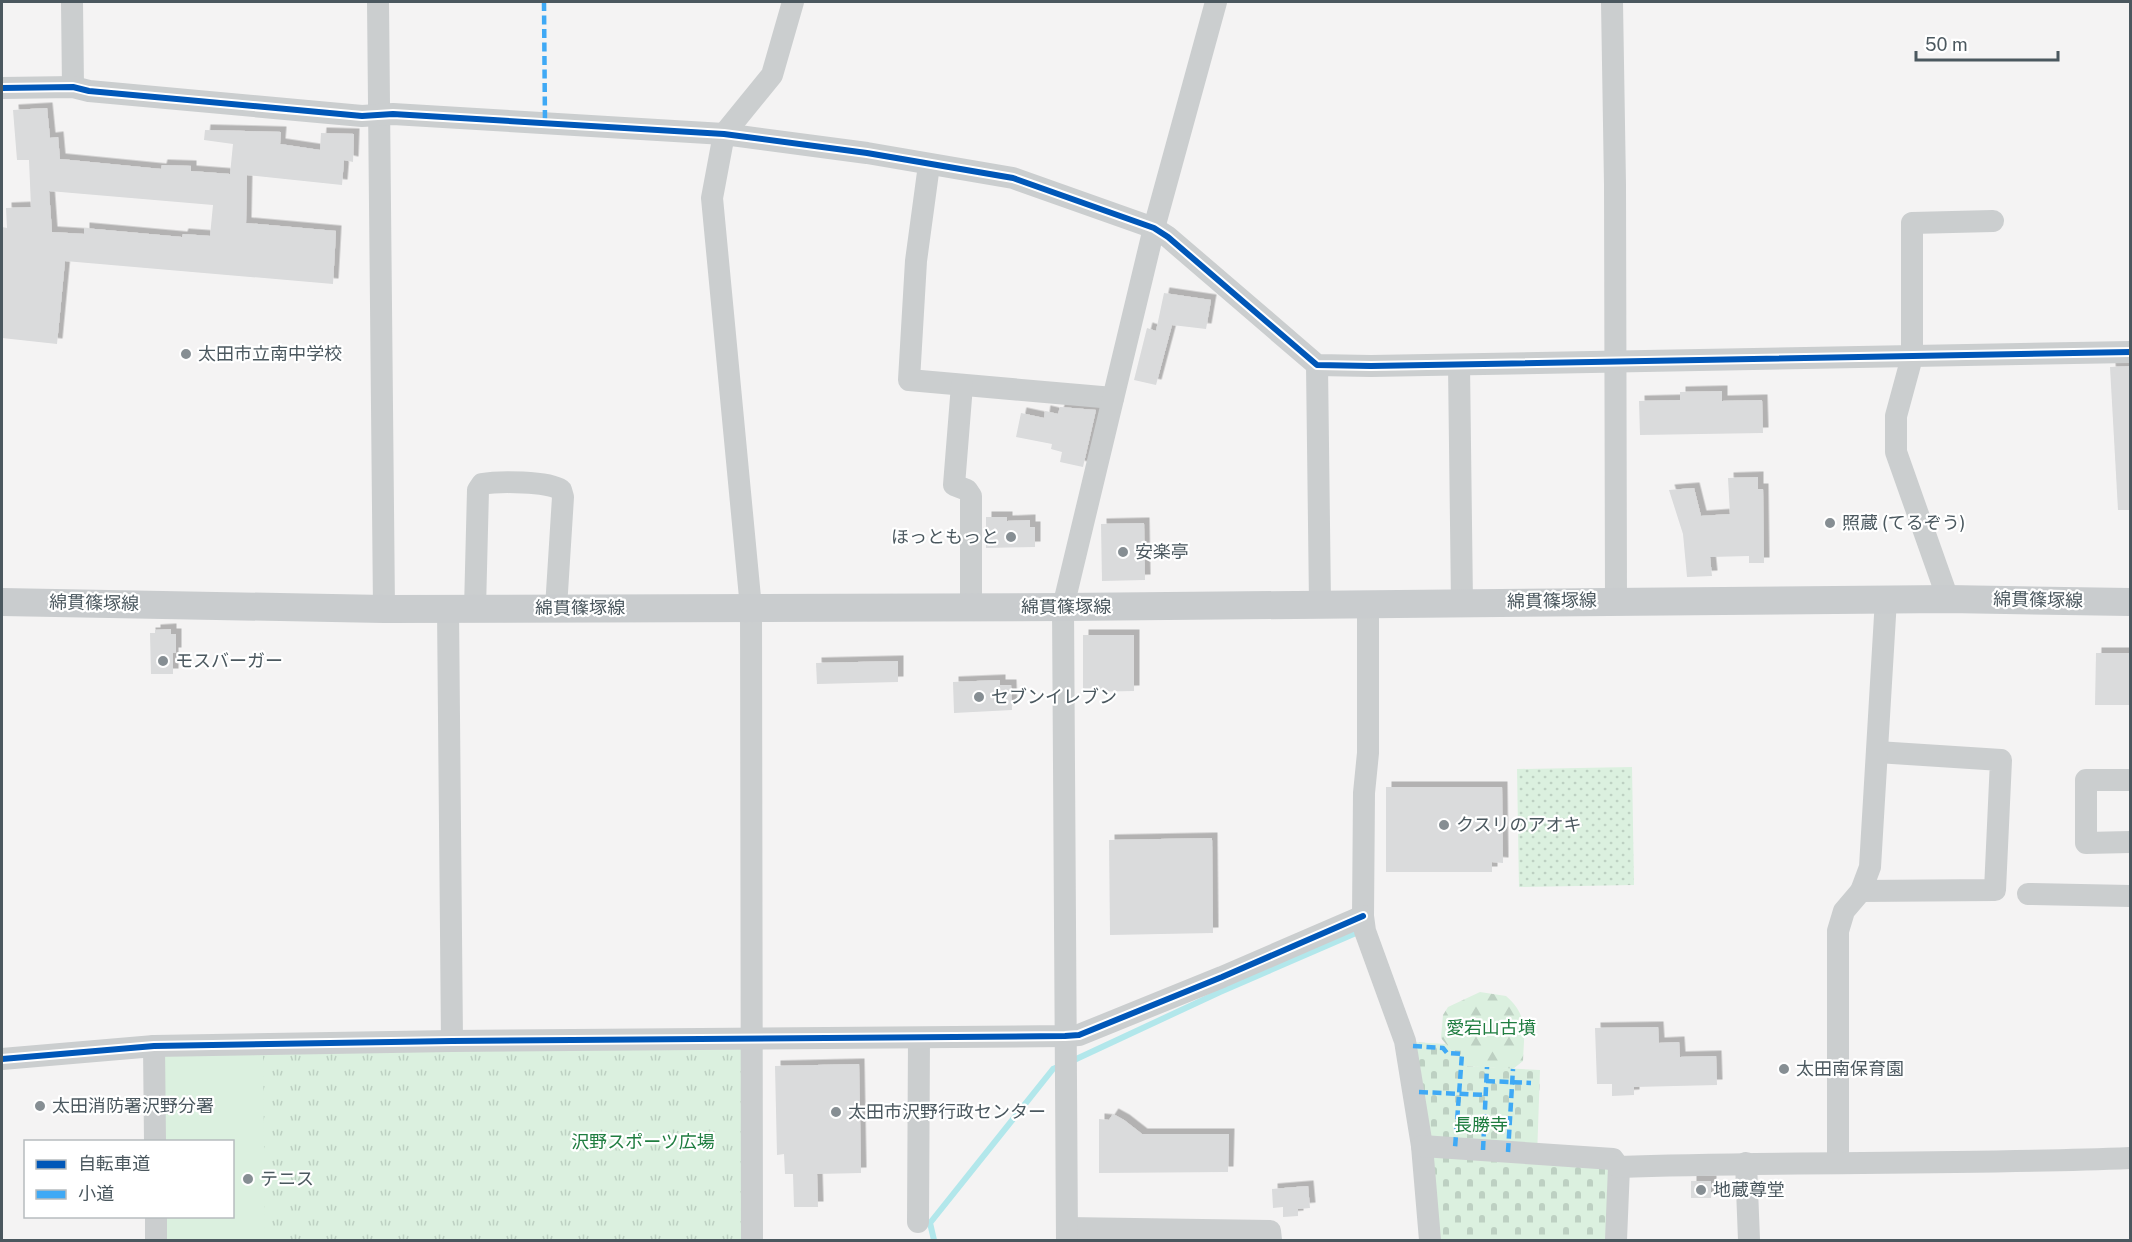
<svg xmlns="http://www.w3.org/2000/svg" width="2132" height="1242" viewBox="0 0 2132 1242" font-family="'Public Sans','Noto Sans JP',sans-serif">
<defs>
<pattern id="grass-dots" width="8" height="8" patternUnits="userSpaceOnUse" patternTransform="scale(1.5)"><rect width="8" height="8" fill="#dbf0df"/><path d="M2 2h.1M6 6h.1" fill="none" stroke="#bdd0c2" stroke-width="1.8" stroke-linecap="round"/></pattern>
<pattern id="forest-firs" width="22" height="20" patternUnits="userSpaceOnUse" patternTransform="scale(1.5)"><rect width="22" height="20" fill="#dbf0df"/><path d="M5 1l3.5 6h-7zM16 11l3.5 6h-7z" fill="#bdd0c2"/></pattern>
<pattern id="cemetery-stones" width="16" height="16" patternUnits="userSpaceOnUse" patternTransform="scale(1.5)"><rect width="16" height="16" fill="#dbf0df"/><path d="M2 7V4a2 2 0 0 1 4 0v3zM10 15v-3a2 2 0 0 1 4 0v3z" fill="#bdd0c2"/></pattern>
<pattern id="park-tufts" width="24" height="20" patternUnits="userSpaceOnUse" patternTransform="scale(1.5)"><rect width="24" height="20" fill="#dbf0df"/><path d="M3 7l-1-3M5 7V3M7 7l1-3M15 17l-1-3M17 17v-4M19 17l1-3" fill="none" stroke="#bdd0c2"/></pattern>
<filter id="shadow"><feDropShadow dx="5.5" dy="-5.5" stdDeviation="0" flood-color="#0004"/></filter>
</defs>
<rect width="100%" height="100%" fill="#f4f3f3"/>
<!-- grass -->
<path fill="url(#grass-dots)" d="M1632,767L1634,885L1519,887L1517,769Z"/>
<!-- forest -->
<path fill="url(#forest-firs)" d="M1480,992L1506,996C1529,1016 1524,1033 1523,1061L1513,1069L1464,1066L1441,1038L1443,1015L1448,1007Z"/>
<!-- cemetery -->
<path fill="url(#cemetery-stones)" d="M1412,1042L1446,1044L1451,1050L1465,1051V1066L1540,1070L1537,1157L1603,1162L1613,1175L1607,1240H1436Z"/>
<!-- park -->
<path fill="url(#park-tufts)" d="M741,1043L742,1240H164L232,1216V1142L163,1053Z"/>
<!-- garden -->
<path fill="#dbf0df" d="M263,1051L265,1240H164V1217L232,1216V1142L164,1141L163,1053Z"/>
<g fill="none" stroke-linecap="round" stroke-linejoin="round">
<!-- stream -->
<g stroke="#b2e7eb" stroke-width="6">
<path d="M1072,1061L1220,992L1356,933"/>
<path d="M934,1240L930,1223L1053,1069L1060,1066"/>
</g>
</g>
<!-- building -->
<g fill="#dadbdc" fill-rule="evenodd" filter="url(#shadow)">
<path d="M47,108L50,138L58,137L60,159L161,169L162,165L191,166V171L230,174L233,144L204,140L205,130L281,132L280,144L320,150L321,133L354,134L353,162L344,160L342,185L247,175L246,223L336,231L333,284L65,261L57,344L2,338V227L7,228L6,208L31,207L29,160H17L13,110ZM49,191L213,205L210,236L183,234L182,237L84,228V234L52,232Z"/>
<path d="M1164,293L1211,300L1206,329L1172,325L1156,385L1134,380L1147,328L1156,331Z"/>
<path d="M2130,366V510H2118L2110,367Z"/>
<path d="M1722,391V401L1762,400L1763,433L1640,435L1639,401L1680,400V392Z"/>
<path d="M1060,407L1096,410L1083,467L1060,462L1062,452L1051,449L1052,444L1016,437L1021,413L1044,418L1045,411L1058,414Z"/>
<path d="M1758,477V489H1763L1764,563H1749V556L1710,557L1712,576L1687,577L1683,534L1669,490L1694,488L1701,516L1730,514L1728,478Z"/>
<path d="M986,517H1007V521L1030,520V527H1035V547L986,548Z"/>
<path d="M1144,523L1145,580L1102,581L1101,524Z"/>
<path d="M171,629V634H176V653H173V674H151L150,633H155V630Z"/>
<path d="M1083,635H1134V691L1083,692Z"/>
<path d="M2096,653H2130V705H2095Z"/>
<path d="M898,661V682L817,684L816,663Z"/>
<path d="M1000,680V685H1011L1012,710L954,713L953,682Z"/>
<path d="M1386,787H1502L1503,863L1492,862V872H1386Z"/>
<path d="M1212,838L1213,933L1110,935L1109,840Z"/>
<path d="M1658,1027L1659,1043L1679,1042L1680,1057L1716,1056L1717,1085L1634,1087V1095L1612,1096V1084H1597L1595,1028Z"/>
<path d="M859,1064L861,1173L817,1174L818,1207H794L793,1174H785L784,1154L777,1155L775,1066Z"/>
<path d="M1113,1114L1124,1120L1142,1134H1229L1228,1172L1099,1173V1119L1109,1120Z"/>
<rect x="1691" y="1181" width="20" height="17"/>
<path d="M1308,1186L1310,1208L1298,1209V1216L1283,1217V1207L1273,1208L1272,1189Z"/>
</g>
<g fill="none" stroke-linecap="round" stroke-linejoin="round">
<!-- minor -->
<g stroke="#cbcecf" stroke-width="22">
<path d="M72,2L73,87"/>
<path d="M378,2L384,609"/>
<path d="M1612,2L1615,185L1616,601"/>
<path d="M2,88L73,87L89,91L362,116L393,114L724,134L867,153L1013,178L1154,228L1168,237L1317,365L1371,366L2130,352"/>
<path d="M929,165L916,261L909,380L1113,398"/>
<path d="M1317,365L1320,604"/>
<path d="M1459,365L1462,603"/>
<path d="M962,385L954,485L967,490L971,496V607"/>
<path d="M1948,599L1896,452V416L1912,357V223L1993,221"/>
<path d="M1368,603V753L1364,793L1363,916L1365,931L1405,1041L1422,1146L1430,1240"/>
<path d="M448,609L452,1041"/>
<path d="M475,609L478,490L482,484C498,481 548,481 561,490L563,497L556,608"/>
<path d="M2130,780H2086V843L2130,842"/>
<path d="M1861,891L1995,890L2001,760L1877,752"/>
<path d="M2028,894L2130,896"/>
<path d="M154,1046L155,1142"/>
<path d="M2,1059L154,1046L452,1041L1065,1036L1079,1035L1222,977L1363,916"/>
<path d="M1422,1146L1613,1159L1619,1167L1616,1240"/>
<path d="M1746,1163L1749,1240"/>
<path d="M1838,1163V931L1844,911L1861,891L1870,867L1886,599"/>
<path d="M1619,1167C1790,1161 1960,1165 2130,1158"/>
<path d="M156,1216V1240"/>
<path d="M918,1222L919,1038"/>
<path d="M1067,1228L1270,1231L1271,1240"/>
<path d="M752,1240L751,608L712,198L724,134L772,75L793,2"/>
<path d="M1067,1240L1063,607L1154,228L1216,2"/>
</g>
<!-- major -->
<path stroke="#c9ccce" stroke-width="28" d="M2,602L384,609L1063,607L1948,599L2130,602"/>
<!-- quiet -->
<g stroke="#3fa9f5" stroke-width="4.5" stroke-dasharray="9 4.5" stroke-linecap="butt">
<path d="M544,2L545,123"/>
<path d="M1413,1046L1443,1048L1447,1053L1462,1054L1455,1148"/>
<path d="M1486,1081L1531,1083"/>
<path d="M1419,1092L1485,1095"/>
<path d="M1483,1150L1487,1067"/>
<path d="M1508,1152L1513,1069"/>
</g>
<!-- cycleway casing -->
<g stroke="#fff" stroke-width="10">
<g id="cycleway">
<path d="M2,88L73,87L89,91L362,116L393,114L724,134L867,153L1013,178L1154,228L1168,237L1317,365L1371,366L2130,352"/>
<path d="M2,1059L154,1046L452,1041L1065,1036L1079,1035L1222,977L1363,916"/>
</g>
</g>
<!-- cycleway -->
<use href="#cycleway" stroke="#0057b8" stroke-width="6"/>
</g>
<!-- markers -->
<g fill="#868e93" stroke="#fff" stroke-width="2">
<circle cx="186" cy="354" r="6"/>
<circle cx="1830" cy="523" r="6"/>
<circle cx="1011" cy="537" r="6"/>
<circle cx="1123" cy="552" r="6"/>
<circle cx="163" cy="661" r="6"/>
<circle cx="979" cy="697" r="6"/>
<circle cx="1444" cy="825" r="6"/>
<circle cx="1784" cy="1069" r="6"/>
<circle cx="40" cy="1106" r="6"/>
<circle cx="836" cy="1112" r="6"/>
<circle cx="248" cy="1179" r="6"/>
<circle cx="1701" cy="1190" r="6"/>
</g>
<g text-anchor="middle" stroke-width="4.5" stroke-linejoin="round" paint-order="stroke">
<!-- poi labels -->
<g font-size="18" fill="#4b585f" stroke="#fff" text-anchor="start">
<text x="198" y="360">太田市立南中学校</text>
<text x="1842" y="529">照蔵 (てるぞう)</text>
<text x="999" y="543" text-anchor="end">ほっともっと</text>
<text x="1135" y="558">安楽亭</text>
<text x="175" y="667">モスバーガー</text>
<text x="991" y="703">セブンイレブン</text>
<text x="1456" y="831">クスリのアオキ</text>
<text x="1796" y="1075">太田南保育園</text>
<text x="52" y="1112">太田消防署沢野分署</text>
<text x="848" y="1118">太田市沢野行政センター</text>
<text x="260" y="1185">テニス</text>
<text x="1713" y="1196">地蔵尊堂</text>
</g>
<!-- street labels -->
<g font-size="18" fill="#4b585f" stroke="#fff">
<text transform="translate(2038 600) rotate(1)" y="6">綿貫篠塚線</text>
<text transform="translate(1552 601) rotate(-1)" y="6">綿貫篠塚線</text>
<text transform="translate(94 603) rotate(1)" y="6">綿貫篠塚線</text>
<text x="1066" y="613">綿貫篠塚線</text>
<text x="580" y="614">綿貫篠塚線</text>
</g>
<!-- park labels -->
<g font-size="18" fill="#1f7d40" stroke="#fff">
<text x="1491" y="1034">愛宕山古墳</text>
<text x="1481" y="1131">長勝寺</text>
<text x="643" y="1148">沢野スポーツ広場</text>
</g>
</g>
<!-- border -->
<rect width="2132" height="1242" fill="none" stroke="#4b585f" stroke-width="6"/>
<!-- legend -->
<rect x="24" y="1140" width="210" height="78" fill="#ffffff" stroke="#b7bcbf" stroke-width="1.5"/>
<rect x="36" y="1160" width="30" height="9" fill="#0057b8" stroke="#b7bcbf" stroke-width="1.5"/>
<text x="78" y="1170" font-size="18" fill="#4b585f">自転車道</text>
<rect x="36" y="1190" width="30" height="9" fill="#3fa9f5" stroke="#b7bcbf" stroke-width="1.5"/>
<text x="78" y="1200" font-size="18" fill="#4b585f">小道</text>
<!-- scale -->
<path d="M1916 51v9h142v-9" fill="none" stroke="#4b585f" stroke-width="3"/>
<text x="1925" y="51" font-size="18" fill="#4b585f" stroke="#ffffff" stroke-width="4.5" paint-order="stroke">50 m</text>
</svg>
